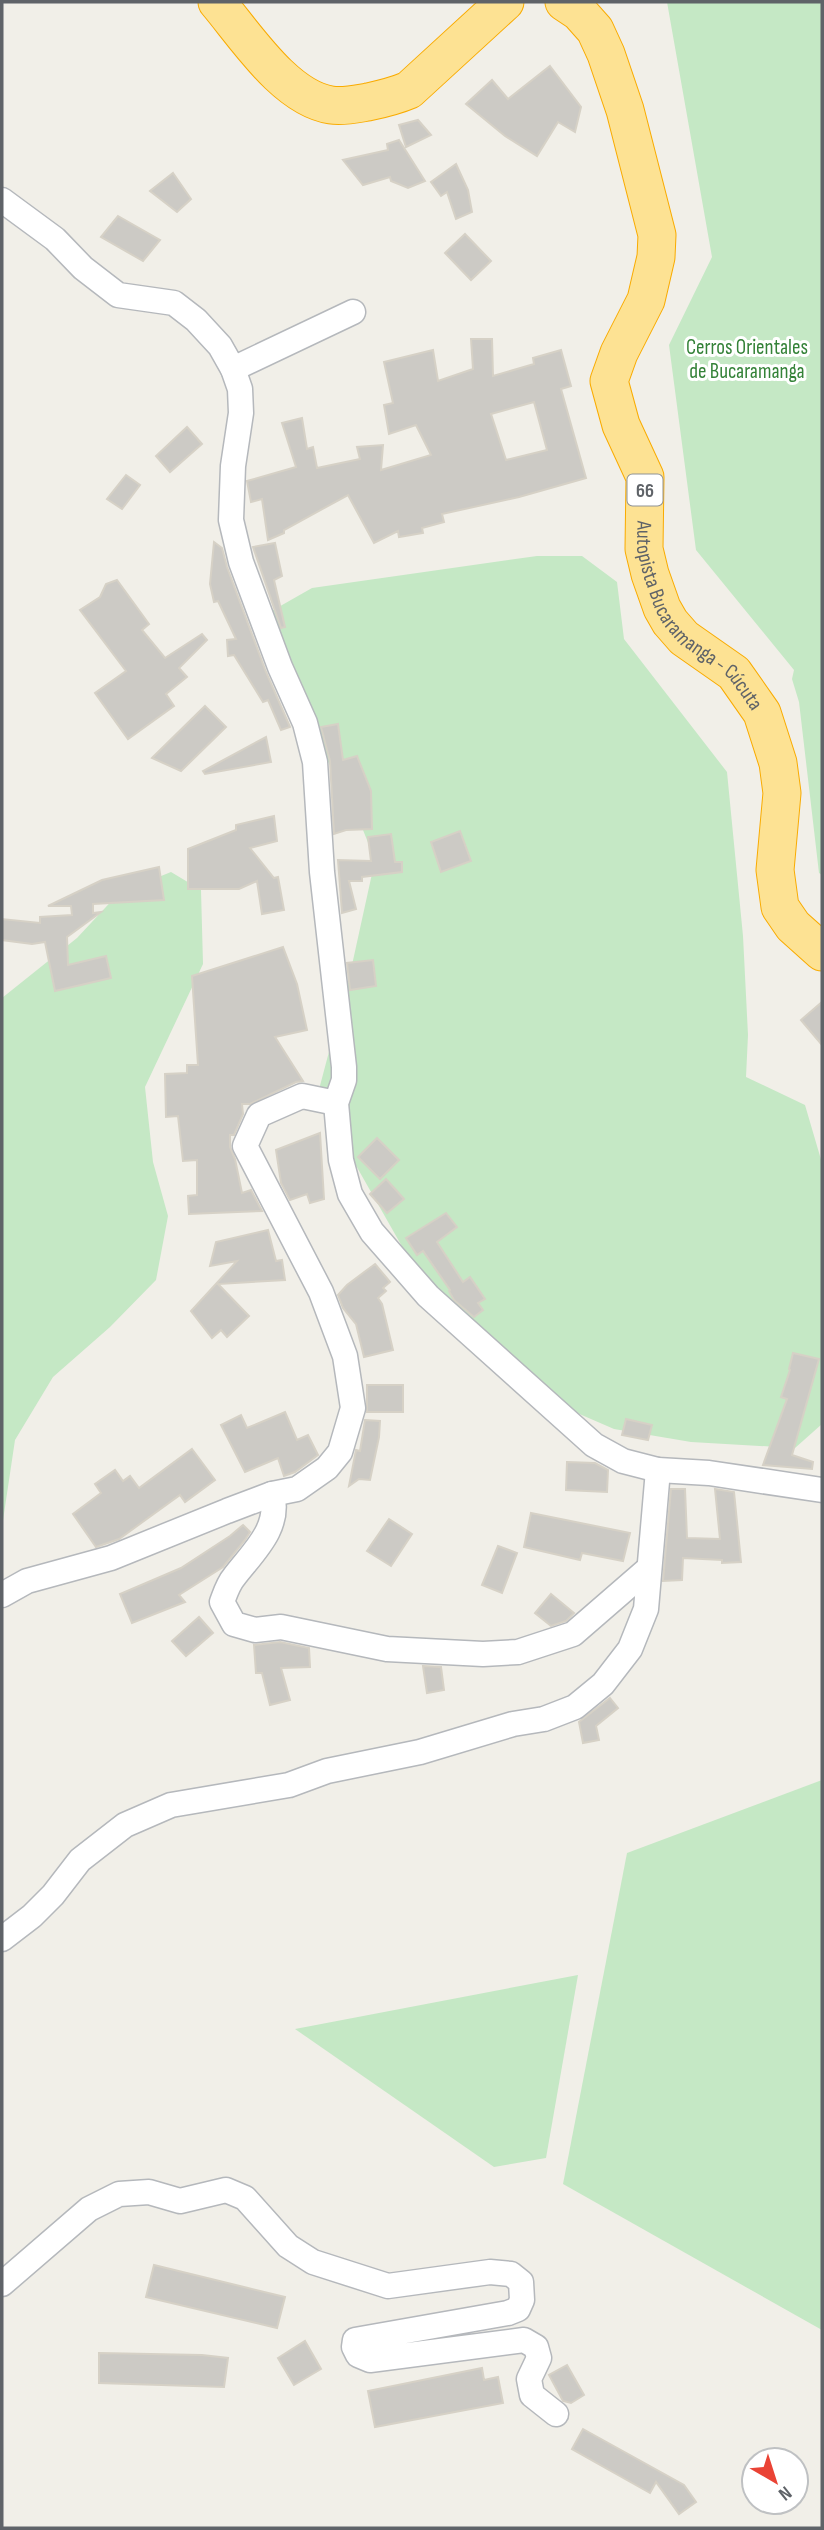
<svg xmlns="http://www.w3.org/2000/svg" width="824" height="2530" viewBox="0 0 824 2530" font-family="'Sofia Sans Condensed',sans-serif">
<rect width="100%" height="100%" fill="#f1efe8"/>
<!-- green -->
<g fill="#c5e8c5">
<path d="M667,2H822V875L819,873L799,702L792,679L794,670L696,550L669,345L712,257Z"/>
<path d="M537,556H582L617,582L624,639L727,772L743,936L748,1035L746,1077L805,1105L822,1163V1424L795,1448L691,1442L614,1429L524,1390L416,1271L317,1097L352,965L375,860L355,810L313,735L261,617L312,588Z"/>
<path d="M171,872L201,890L203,964L145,1087L153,1162L168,1216L156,1280L110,1327L53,1377L15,1440L2,1527V998L77,938L119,893Z"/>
<path d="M822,1780V2330L563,2184L627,1853Z"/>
<path d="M578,1975L546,2158L494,2167L295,2029Z"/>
</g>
<!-- building -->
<g fill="#cccac5" stroke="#d6d1c6" stroke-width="2" fill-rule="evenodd">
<path d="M550,66L581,107L575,132L558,122L537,156L505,136L466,104L492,80L508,99Z"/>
<path d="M418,120L431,135L406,147L399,125Z"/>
<path d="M399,140L425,181L408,188L391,181L390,177L363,185L343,160L388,150L387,144Z"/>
<path d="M456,164L468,190L472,212L456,219L447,192L441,196L431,182Z"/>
<path d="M173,173L191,199L177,212L150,191Z"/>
<path d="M118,216L160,240L143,261L101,237Z"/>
<path d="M465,234L491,261L471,280L445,253Z"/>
<path d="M471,339H492L493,376L534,364L533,358L561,350L571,386L561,389L586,478L519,497L442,514L444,522L422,528L423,533L399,537L398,531L374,543L348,495L284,530V533L268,540L262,499L251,502L247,481L296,467L282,423L302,418L307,449L313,447L317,468L360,459L357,447L383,445L381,470L431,455L416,425L389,434L384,405L393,403L384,362L433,350L438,381L473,369ZM534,402L547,450L506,460L491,414Z"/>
<path d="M187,427L202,444L170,472L156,456Z"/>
<path d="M126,475L140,485L122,509L107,499Z"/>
<path d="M214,542L222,548L227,567L266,672L290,727L281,730L268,700L263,702L234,655L228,656L227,640L236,639L218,601L214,602L210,584Z"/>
<path d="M275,543L282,576L274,580L285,627L281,628L253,547Z"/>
<path d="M117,580L149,624L142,630L165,658L202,634L207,640L179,668L187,677L166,694L174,706L128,739L95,693L126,671L80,610L100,597L106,584Z"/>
<path d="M205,706L226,727L181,771L152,758Z"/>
<path d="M338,724L343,760L357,756L371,791L372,829L346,830L334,834L330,761L321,727Z"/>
<path d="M266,737L271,762L205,774L203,771Z"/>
<path d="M274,816L277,841L250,848L274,878L278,877L284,910L262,914L257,881L239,889H188V849L236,830V825Z"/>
<path d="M460,831L471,861L441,872L431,842Z"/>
<path d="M391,834L395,862H402V872L362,877V881H349L356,909L342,913L338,860L371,861L368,837Z"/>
<path d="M159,867L164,900L93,904V913L101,912L67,937L68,965L106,956L111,978L55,991L45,942L32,944L2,940V919L40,923V917L72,915L71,906H48L102,880Z"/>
<path d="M283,947L297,984L307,1030L275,1037L303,1081L296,1082L250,1104H242L243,1114L234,1135H230V1147L235,1159L242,1193L251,1190L262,1211L189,1214L188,1196L197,1195V1160L183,1161L178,1116L166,1117L165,1074L187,1073V1065H198L192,976Z"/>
<path d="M373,960L376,986L350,990L347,963Z"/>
<path d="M822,1002V1045L801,1020Z"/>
<path d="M320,1133L324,1199L310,1203L307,1194L290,1200L281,1183L276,1150Z"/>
<path d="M377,1138L399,1160L380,1179L358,1157Z"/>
<path d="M386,1179L404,1199L387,1213L370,1194Z"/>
<path d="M446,1213L457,1227L437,1242L463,1282L470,1277L485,1299L478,1303L483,1310L474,1317L454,1300L449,1291L450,1290L423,1251L417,1255L406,1238Z"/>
<path d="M268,1230L276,1261L282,1260L285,1280L218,1284L249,1316L227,1337L221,1330L212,1338L191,1311L237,1261L210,1266L216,1242Z"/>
<path d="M375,1264L390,1282L383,1288L386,1291L378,1298L382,1304L393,1350L364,1357L356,1324L343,1308L338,1295L347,1285Z"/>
<path d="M793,1353L819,1359L792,1455L813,1462L812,1469L763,1465L787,1399L781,1397L790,1370L789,1369Z"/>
<rect x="367" y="1385" width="36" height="27"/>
<path d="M285,1412L297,1440L308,1435L318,1455L295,1472L284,1476L278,1458L245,1472L221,1425L241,1415L247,1428Z"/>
<path d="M626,1419L652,1425L648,1440L622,1435Z"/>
<path d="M365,1420L380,1421L379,1437L370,1480L359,1479L349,1486L356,1450L360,1451Z"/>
<path d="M192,1449L215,1480L185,1502L180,1495L119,1539L96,1547L73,1514L101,1493L95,1484L115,1470L123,1481L130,1476L139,1488Z"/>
<path d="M567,1462L595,1463L608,1470L607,1492L566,1490Z"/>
<path d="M671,1489H685L687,1538L720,1539L715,1489L734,1492L741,1562L722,1563V1560L683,1558L682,1580L663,1581Z"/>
<path d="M531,1513L630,1533L623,1561L582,1553L580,1560L524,1547Z"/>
<path d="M389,1519L412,1534L391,1566L367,1551Z"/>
<path d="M243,1525L250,1532L245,1540L223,1567L179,1595L185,1602L132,1623L120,1594L181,1568L230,1536Z"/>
<path d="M498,1546L517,1553L502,1593L482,1585Z"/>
<path d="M551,1594L574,1613L566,1621L551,1626L535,1613Z"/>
<path d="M199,1617L213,1633L186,1656L172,1641Z"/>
<path d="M280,1642L309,1648L310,1667L281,1668L290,1700L270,1705L262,1673H256L254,1645Z"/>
<path d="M423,1666L441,1667L444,1690L427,1693Z"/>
<path d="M610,1698L618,1708L596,1726L599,1740L583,1743L579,1722Z"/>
<path d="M154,2265L285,2297L277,2328L146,2297Z"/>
<path d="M305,2341L321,2369L294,2385L278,2358Z"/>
<path d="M99,2353L202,2355L228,2358L224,2387L99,2383Z"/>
<path d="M567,2365L584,2395L571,2403L563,2401L549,2375Z"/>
<path d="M482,2368L484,2380L498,2377L503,2403L375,2427L368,2391Z"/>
<path d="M583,2429L684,2485L696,2502L679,2514L656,2482L650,2493L572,2449Z"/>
</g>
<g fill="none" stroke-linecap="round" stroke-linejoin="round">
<!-- minor casing -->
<g stroke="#b5b8bc" stroke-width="27">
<g id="minor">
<path d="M2,200L55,239L83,268L118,295L174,303L196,320L220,346L233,369L240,389L241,413L233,466L231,520L241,562L280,667L305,723L315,762L322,872L344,1067V1080L336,1103L341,1160L350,1194L372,1232L428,1296L594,1445L623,1461L658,1470L709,1473L822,1490"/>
<path d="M233,369L353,312"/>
<path d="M272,1494C281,1528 253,1552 234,1577C228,1584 225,1594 222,1602L234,1624L255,1630L281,1627L387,1649L483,1654L518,1652L573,1634L648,1569"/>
<path d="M2,1595L27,1581L111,1558L227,1511L272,1494L297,1489L327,1468L340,1452L353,1408L345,1356L321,1292L245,1146L259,1115L302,1096L336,1103"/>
<path d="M2,1939L32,1916L53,1895L80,1860L125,1825L171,1805L289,1785L327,1771L420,1752L513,1724L544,1719L575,1707L603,1684L630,1649L646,1609L658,1470"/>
<path d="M2,2284L89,2209L119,2194L149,2192L180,2201L226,2190L245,2198L288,2246L313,2262L388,2286L490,2272L511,2274L521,2282L522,2300L518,2309L508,2313L355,2340L354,2347L358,2355L370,2360L524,2340L536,2347L539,2358L529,2379L532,2395L556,2414"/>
</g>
</g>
<!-- highway casing -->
<g stroke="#f9ab00" stroke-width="39">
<g id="highway">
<path d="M217,2C245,35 285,98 331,105C343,107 356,104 368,102C382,99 395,96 409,90L505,2"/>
<path id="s1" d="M564,2L579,12L595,30L606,54L625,110L657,235L656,257L646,300L619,353L609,381L621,425L645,477L644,549L650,574L662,608L670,622L684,638L734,673L762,713L778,763L782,793L775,870L780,907L793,926L822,952"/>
</g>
</g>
<!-- minor -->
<use href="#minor" stroke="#fff" stroke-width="24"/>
<!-- highway -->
<use href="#highway" stroke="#fde293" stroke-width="37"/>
</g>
<g text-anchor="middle" stroke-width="6" stroke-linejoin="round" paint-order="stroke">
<!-- shield labels -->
<rect fill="#fff" stroke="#8f9295" stroke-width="2" x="627.5" y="474.5" width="35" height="31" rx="5"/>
<g font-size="19" font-weight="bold" fill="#5f6368">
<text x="645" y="497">66</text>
</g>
<!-- park labels -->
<g font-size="21" fill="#348238" stroke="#fff">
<text x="747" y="354">Cerros Orientales<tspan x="747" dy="24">de Bucaramanga</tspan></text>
</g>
<!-- street labels -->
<g font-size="21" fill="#5f6368" stroke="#fff">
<text dy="7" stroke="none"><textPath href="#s1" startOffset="674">Autopista Bucaramanga - Cúcuta</textPath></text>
</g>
</g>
<!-- border -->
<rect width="824" height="2530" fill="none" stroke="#5f6368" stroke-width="7"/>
<!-- north arrow -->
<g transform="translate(775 2481) rotate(141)"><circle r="33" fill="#ffffff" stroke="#bfc1c3" stroke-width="2"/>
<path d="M0-5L12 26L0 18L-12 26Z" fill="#ea4335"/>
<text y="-10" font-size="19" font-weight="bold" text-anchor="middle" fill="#5f6368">N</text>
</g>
</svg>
